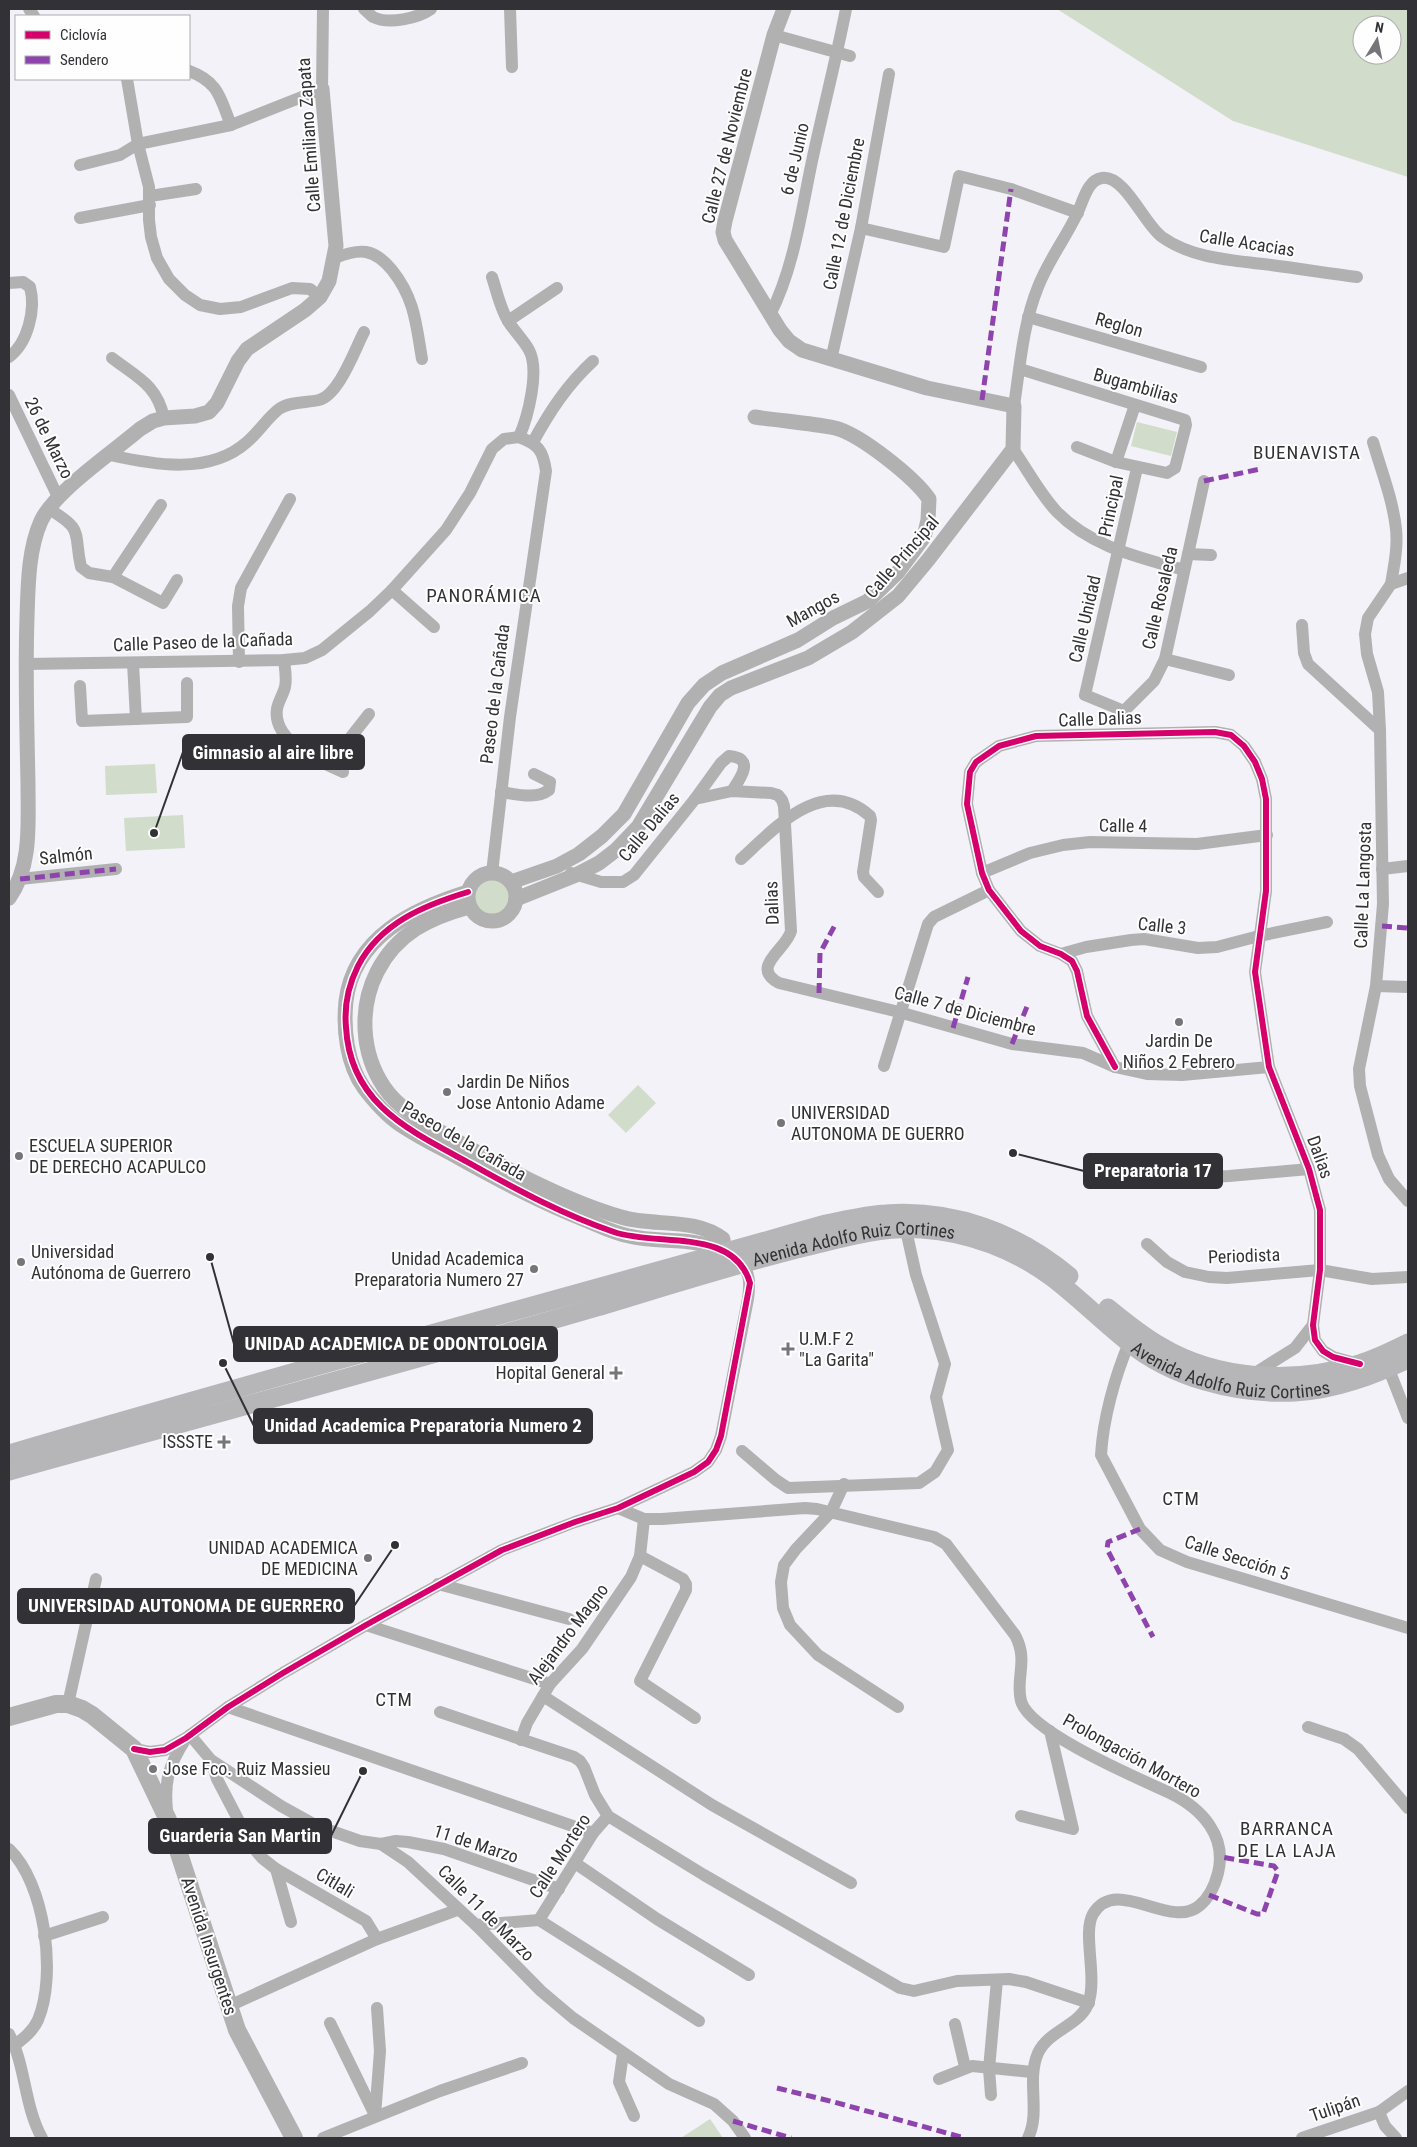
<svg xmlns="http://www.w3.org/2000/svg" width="1417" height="2147" viewBox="0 0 1417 2147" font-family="'Roboto Condensed',sans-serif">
<rect width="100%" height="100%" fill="#f2f2f8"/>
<!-- green -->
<g fill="#d1dcca" fill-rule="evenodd">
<path d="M1057,9H1408V177L1233,121ZM1362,25H1392V55H1362Z"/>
<path d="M1137,422L1177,432L1171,456L1131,446Z"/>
<path d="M155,764L157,793L106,795L105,766Z"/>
<path d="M183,815L185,848L126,851L124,818Z"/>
<circle cx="492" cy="898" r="19"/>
<path d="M638,1085L656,1103L626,1133L608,1115Z"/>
<path d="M710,2119L723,2138H681Z"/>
</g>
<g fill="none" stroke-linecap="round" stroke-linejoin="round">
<!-- minor -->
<g stroke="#b2b1b2" stroke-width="12">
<path d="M29,9L34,16"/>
<path d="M364,9C367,11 370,15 373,17C389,25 418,18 431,9"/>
<path d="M510,9L512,67"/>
<path d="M774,35L850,56"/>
<path d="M189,71C219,82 220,98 231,125"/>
<path d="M127,79L138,144L149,187V220L151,237L157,258L169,279L185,295L200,305L220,309L241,307L292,288L310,289L320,297"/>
<path d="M80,165L120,155L138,144L231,125L322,89L323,9"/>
<path d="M150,196L196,189"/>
<path d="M80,218L150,205"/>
<path d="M861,228L944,247L959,176L1011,189L1078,213"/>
<path d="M335,258C360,248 374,248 392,270C415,299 416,324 422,359"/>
<path d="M492,277C497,292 500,308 508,321C514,331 523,339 529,350C540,370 528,417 519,437"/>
<path d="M9,283L23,282L30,287C36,309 28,343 9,357"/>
<path d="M770,315C794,268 801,213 812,161C823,110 836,60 846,9"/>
<path d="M1028,317L1201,367"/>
<path d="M508,321L557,288"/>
<path d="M112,358C138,378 157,385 164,418"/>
<path d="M831,360L861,228L889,74"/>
<path d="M1020,369L1185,420L1186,425L1175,468L1167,473L1116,462L1077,447"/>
<path d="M9,395L58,497"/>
<path d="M1014,406C1020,366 1023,324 1038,287C1048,261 1065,239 1077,214C1083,202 1087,180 1102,178C1125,175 1144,224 1162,237C1192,258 1229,260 1263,264C1295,268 1326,273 1357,277"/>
<path d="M533,442C550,411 567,385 593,361"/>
<path d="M1373,442C1381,470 1393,500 1396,529C1398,547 1394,566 1391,584"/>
<path d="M1013,449C1027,469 1040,494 1057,512C1091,547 1139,557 1184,570"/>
<path d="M110,455C154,465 210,475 247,442C259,432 267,418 279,409C290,401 307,403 319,400C339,395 355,349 364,332"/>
<path d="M1116,462L1135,405"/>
<path d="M49,509C85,531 73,531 81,567L89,573L113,577L161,505"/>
<path d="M1188,554L1211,555"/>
<path d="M113,577L163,603L177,580"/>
<path d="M1408,578L1391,584L1368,618L1365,634L1367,654L1378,692L1380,730L1383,904L1376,986L1359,1069L1360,1086L1378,1155L1389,1179L1408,1201"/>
<path d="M392,590L434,627"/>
<path d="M1302,625L1304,653L1308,664L1380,730"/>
<path d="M1165,659L1229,675"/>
<path d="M284,660C285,669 287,679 285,687C283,695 278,702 277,709C272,741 320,762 343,772"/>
<path d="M239,662L238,606L241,588L290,499"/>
<path d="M133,663L136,719"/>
<path d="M26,664L284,660L305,658L322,650L370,611L392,590L446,530L470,493L492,449L504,439L519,437"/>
<path d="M80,686L82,721L187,717V683"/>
<path d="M1124,711L1085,695L1137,468"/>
<path d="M1124,711L1154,681L1165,659L1204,481"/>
<path d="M332,767L341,758L347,742L369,714"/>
<path d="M501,792C516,794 536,800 549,790L550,782L534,774"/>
<path d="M695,799L721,763L729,756C756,758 740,779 732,791"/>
<path d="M741,859C775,828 823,774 870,816L871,820L863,872L864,877L878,892"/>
<path d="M1382,869L1408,866"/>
<path d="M492,873L510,717L546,471C543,450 538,444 519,437"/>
<path d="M571,873L601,882H623L634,875L695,799L732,791L771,793L778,795L782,800L784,806L791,931C787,949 749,967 779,983L899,1012L1012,1044L1083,1053L1115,1067L1147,1074L1182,1075L1269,1067"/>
<path d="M982,873L1030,853L1063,845L1090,842L1197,844L1267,835"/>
<path d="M20,879L116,869"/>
<path d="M1061,954L1086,947L1131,940L1144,939L1198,948L1217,947L1259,936L1327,922"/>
<path d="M1376,986L1408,987"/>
<path d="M884,1066L928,924L934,917L989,890"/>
<path d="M1115,1067L1087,1016L1077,971L1072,961L1061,954L1040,946L1021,931L989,890L982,873L967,804L970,772L976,762L999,746L1036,736L1215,732L1231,735L1244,746L1255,762L1262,779L1266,799V891L1255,972L1269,1067L1309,1169L1320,1210V1270L1313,1325L1315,1340L1323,1351L1333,1357L1355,1363"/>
<path d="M1159,1180L1229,1176L1309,1169"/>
<path d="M1147,1244L1167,1262L1185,1272L1209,1277L1227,1278L1320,1270L1372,1279L1408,1277"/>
<path d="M1129,1343C1115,1376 1103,1419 1101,1455L1140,1529L1160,1550L1187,1562L1408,1628"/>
<path d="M1386,1362L1408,1418"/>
<path d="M1252,1375L1295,1348L1313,1325"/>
<path d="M742,1451L776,1480L788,1488L919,1483L935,1472L948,1450L936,1397L945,1364L916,1275L904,1221"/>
<path d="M844,1484L831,1512L796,1549L784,1565L781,1582L783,1608L790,1625L818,1655L898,1707"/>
<path d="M618,1508L644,1519H662L805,1508L817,1509L934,1537L946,1544L1015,1635C1029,1661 1015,1678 1021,1701C1030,1733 1140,1779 1170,1793C1203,1809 1227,1837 1218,1873C1215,1885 1209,1898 1199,1906C1170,1930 1116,1875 1093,1914C1082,1933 1098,1978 1088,2004C1079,2026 1049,2030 1038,2053C1026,2081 1041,2111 1028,2138"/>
<path d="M640,1556L683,1579L686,1584V1590L640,1681L695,1718"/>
<path d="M438,1584L569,1619"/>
<path d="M366,1625L550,1684"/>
<path d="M543,1696L712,1805L851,1883"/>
<path d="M68,1704L96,1579"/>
<path d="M228,1707L593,1833"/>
<path d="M440,1712L574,1757L580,1761L584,1767L595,1795L608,1816L704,1875L900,1988L914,1991L957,1981L1009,1979L1026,1982L1089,2003"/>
<path d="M1308,1727L1344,1739L1358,1749L1408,1808"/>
<path d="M190,1735L211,1760L281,1806L317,1826L360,1841L381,1844L408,1862L476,1925L541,1991L573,2018L669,2084L714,2104L733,2121L745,2138"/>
<path d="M521,1740L527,1723L550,1684L582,1649L631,1577L640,1556L644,1519"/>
<path d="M134,1749L150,1752L165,1750L186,1738L228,1707L283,1673L366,1625L502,1550L575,1522L618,1508L694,1472L708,1462L716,1450L721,1436L748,1299C750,1285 751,1269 737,1261"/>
<path d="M211,1760L217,1779L252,1846L262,1858L276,1869L366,1921L377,1939"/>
<path d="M167,1810C164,1781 169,1765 185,1740"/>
<path d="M1021,1816L1073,1829L1050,1731"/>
<path d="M381,1844L396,1841L408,1842L444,1849L559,1889"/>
<path d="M9,1849C45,1883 57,1975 38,2020C33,2031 24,2038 15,2045"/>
<path d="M575,1863L657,1919L749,1975"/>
<path d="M276,1869L291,1922"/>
<path d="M539,1920L593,1833L608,1816"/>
<path d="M476,1925L539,1920L699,2021"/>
<path d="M44,1936L103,1917"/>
<path d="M229,2006L377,1939L457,1910"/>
<path d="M330,2023L375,2115"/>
<path d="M955,2024L965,2067"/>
<path d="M9,2034C26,2066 24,2106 42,2138"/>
<path d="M623,2054L619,2082L634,2116"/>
<path d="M939,2079L972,2066L1032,2072"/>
<path d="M991,2095L989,2069L997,1980"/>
<path d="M1379,2112L1385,2126L1396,2138"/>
<path d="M375,2116L380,2051L377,2008"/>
<path d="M323,2138L440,2091L522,2063"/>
<path d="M1302,2138L1379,2112L1408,2091"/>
</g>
<!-- tertiary -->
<g stroke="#b2b1b2" stroke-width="15">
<circle cx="492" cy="897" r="24"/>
<path d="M511,882L557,866L579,854L602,836L624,814L688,703L704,685L722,673L798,640L833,618L868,601L898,572L924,537L928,520L929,499C915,478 860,434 835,428C810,423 782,421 755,417"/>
<path d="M468,892C413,909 354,937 346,1001C343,1030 347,1064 364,1088C374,1101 385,1114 398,1123C418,1137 440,1147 461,1159C501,1181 540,1202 583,1219C598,1225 613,1233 629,1236C660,1244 696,1235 724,1253"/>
<path d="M9,898C32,866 28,823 28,785C27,729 25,674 27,618C28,587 28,550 41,521C55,491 113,452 140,429L153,421L164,418L195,416L209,412L217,403L238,361L247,349L305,310L320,297L329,281L336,246L322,89"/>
<path d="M516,899L576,875L599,863L616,850L638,827L710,707L720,695L731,688L808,658L852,632L898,596L928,560L1013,449L1014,406L927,388L802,350L789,341L780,330L725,240L723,232L725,221L774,35L784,9"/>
<path d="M469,907C429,918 397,933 377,972C359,1008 361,1053 384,1087C400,1111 429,1125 453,1139C505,1168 563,1200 621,1217C654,1227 695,1217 723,1239L724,1253"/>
</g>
<!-- secondary -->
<path stroke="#b2b1b2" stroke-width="18" d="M9,1717L56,1704H68L82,1709L92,1715L134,1749L168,1820L237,2030L294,2138"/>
<!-- primary -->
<g stroke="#b6b5b7" stroke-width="19">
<path d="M1108,1308C1125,1322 1141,1335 1160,1346C1218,1381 1295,1384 1359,1364C1376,1359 1392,1351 1408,1343"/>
<path d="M9,1454C280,1374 554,1301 826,1224C846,1220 866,1215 886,1214C953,1209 1018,1233 1069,1276"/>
<path id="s1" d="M9,1471C205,1416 402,1364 597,1307C667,1286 735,1264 805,1247C843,1238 882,1226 922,1229C969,1232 1016,1250 1053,1278C1079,1298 1102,1321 1127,1341C1172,1378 1237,1395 1295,1392C1335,1390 1373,1375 1408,1359"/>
</g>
<!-- quiet -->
<g stroke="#8e44ad" stroke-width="5" stroke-dasharray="10 5" stroke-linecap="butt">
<path d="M982,400L1011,189"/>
<path d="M1204,481L1260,469"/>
<path d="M20,879L116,869"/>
<path d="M1382,926L1408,928"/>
<path d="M819,993L820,953L835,925"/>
<path d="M953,1028L968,977"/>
<path d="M1012,1044L1028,1004"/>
<path d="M1140,1529L1108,1542L1107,1549L1153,1637"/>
<path d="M1209,1895L1257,1914H1263L1278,1871L1274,1866L1221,1857"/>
<path d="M777,2088L834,2102L965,2138"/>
<path d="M733,2121L791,2138"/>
</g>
<!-- cycleway casing -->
<g stroke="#fefefe" stroke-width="9">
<g id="cycleway">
<path d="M1115,1067L1087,1016L1077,971L1072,961L1061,954L1040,946L1021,931L989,890L982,873L967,804L970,772L976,762L999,746L1036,736L1215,732L1231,735L1244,746L1255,762L1262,779L1266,799V891L1255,972L1269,1067L1309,1169L1320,1210V1270L1313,1325L1315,1340L1323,1351L1333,1357L1360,1364"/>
<path d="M134,1749L150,1752L165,1750L186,1738L228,1707L283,1673L366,1625L502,1550L575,1522L618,1508L694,1472L708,1462L716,1450L721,1436L750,1283C734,1227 657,1247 614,1232C564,1215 517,1190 471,1164C411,1131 350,1105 346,1027C344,1005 348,986 358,966C380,923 425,905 468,892"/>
</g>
</g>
<!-- cycleway -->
<use href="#cycleway" stroke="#d6006c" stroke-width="6"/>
</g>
<!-- markers -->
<g fill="#75757a" stroke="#fefefe" stroke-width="2">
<circle cx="1179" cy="1022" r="5"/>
<circle cx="447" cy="1092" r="5"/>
<circle cx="781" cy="1123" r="5"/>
<circle cx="19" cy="1156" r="5"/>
<circle cx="21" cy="1262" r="5"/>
<circle cx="534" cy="1269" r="5"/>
<path d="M785.5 1341.5h5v5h5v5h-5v5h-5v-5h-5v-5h5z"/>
<path d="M613.5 1365.5h5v5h5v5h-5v5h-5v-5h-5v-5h5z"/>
<path d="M221.5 1434.5h5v5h5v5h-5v5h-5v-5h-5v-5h5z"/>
<circle cx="368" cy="1558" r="5"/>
<circle cx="153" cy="1769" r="5"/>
</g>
<g text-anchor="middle" stroke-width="4" stroke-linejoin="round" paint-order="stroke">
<!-- street labels -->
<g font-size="18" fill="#323236" stroke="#fefefe">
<text transform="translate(309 135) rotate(-94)" y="6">Calle Emiliano Zapata</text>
<text transform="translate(727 146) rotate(-76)" y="6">Calle 27 de Noviembre</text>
<text transform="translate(795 159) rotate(-77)" y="6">6 de Junio</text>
<text transform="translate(844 214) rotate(-79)" y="6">Calle 12 de Diciembre</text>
<text transform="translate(1247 243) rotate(9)" y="6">Calle Acacias</text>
<text transform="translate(1119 325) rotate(16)" y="6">Reglon</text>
<text transform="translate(1136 386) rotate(16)" y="6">Bugambilias</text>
<text transform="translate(49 438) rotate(64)" y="6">26 de Marzo</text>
<text transform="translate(1111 506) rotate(-78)" y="6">Principal</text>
<text transform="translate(902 557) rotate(-49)" y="6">Calle Principal</text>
<text transform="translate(1160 598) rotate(-77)" y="6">Calle Rosaleda</text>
<text transform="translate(813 609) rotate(-29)" y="6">Mangos</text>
<text transform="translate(1085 619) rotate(-77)" y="6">Calle Unidad</text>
<text transform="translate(203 642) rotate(-2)" y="6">Calle Paseo de la Cañada</text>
<text transform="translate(495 694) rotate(-83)" y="6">Paseo de la Cañada</text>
<text transform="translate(1100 719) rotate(-2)" y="6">Calle Dalias</text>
<text transform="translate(1123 826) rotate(1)" y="6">Calle 4</text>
<text transform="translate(649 827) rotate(-50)" y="6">Calle Dalias</text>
<text transform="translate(66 856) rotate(-6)" y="6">Salmón</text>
<text transform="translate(1363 885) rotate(-88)" y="6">Calle La Langosta</text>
<text transform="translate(772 903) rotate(-92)" y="6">Dalias</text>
<text transform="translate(1162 926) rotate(6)" y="6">Calle 3</text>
<text transform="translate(965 1011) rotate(15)" y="6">Calle 7 de Diciembre</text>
<text transform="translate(464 1141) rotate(30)" y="6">Paseo de la Cañada</text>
<text transform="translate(1320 1157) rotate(70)" y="6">Dalias</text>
<text dy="6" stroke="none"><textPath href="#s1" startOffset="876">Avenida Adolfo Ruiz Cortines</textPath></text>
<text transform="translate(1244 1256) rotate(-2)" y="6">Periodista</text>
<text dy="6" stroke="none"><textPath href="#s1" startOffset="1296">Avenida Adolfo Ruiz Cortines</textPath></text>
<text transform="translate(1237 1558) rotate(18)" y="6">Calle Sección 5</text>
<text transform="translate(568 1634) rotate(-53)" y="6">Alejandro Magno</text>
<text transform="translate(1132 1756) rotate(29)" y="6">Prolongación Mortero</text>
<text transform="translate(476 1844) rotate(18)" y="6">11 de Marzo</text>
<text transform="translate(560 1856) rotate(-57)" y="6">Calle Mortero</text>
<text transform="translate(335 1883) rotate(31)" y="6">Citlali</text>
<text transform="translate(486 1913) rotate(45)" y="6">Calle 11 de Marzo</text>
<text transform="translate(209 1946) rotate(72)" y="6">Avenida Insurgentes</text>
<text transform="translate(1335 2108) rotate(-19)" y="6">Tulipán</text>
</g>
<!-- poi labels -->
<g font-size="18" fill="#323236" stroke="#fefefe" text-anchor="start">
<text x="1179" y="1047" text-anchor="middle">Jardin De<tspan x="1179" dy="21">Niños 2 Febrero</tspan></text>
<text x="457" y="1088">Jardin De Niños<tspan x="457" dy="21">Jose Antonio Adame</tspan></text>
<text x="791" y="1119">UNIVERSIDAD<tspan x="791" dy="21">AUTONOMA DE GUERRO</tspan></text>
<text x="29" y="1152">ESCUELA SUPERIOR<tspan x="29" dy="21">DE DERECHO ACAPULCO</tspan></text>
<text x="31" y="1258">Universidad<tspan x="31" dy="21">Autónoma de Guerrero</tspan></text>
<text x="524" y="1265" text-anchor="end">Unidad Academica<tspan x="524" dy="21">Preparatoria Numero 27</tspan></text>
<text x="799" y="1345">U.M.F 2<tspan x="799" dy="21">"La Garita"</tspan></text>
<text x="605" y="1379" text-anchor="end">Hopital General</text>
<text x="213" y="1448" text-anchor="end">ISSSTE</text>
<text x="358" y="1554" text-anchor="end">UNIDAD ACADEMICA<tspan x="358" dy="21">DE MEDICINA</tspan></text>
<text x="163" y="1775">Jose Fco. Ruiz Massieu</text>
</g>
<!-- neighbourhood labels -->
<g font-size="19" letter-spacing="1" fill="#323236" stroke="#fefefe">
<text x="1307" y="459">BUENAVISTA</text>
<text x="484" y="602">PANORÁMICA</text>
<text x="1181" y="1505">CTM</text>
<text x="394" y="1706">CTM</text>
<text x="1287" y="1835">BARRANCA<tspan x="1287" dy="22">DE LA LAJA</tspan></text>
</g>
</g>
<!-- callouts -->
<path fill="none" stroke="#323236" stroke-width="2" d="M154 833L183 752M1013 1153L1084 1171M210 1257L234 1344M223 1363L254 1426M395 1545L354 1606M363 1771L331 1836"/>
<g fill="#323236" stroke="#fefefe" stroke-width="2">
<circle cx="154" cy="833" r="5"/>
<circle cx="1013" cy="1153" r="5"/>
<circle cx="210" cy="1257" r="5"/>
<circle cx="223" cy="1363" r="5"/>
<circle cx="395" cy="1545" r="5"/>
<circle cx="363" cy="1771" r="5"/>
</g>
<g fill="#323236" stroke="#323236" stroke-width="2">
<rect x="183" y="735" width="181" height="34" rx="5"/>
<rect x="1084" y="1154" width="138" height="34" rx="5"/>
<rect x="234" y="1327" width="323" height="34" rx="5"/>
<rect x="254" y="1409" width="338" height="34" rx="5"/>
<rect x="18" y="1589" width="336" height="34" rx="5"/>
<rect x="149" y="1819" width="182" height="34" rx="5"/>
</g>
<g font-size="19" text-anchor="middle" font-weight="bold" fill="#fff">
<text x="273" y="759">Gimnasio al aire libre</text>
<text x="1153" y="1177">Preparatoria 17</text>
<text x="396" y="1350">UNIDAD ACADEMICA DE ODONTOLOGIA</text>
<text x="423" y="1432">Unidad Academica Preparatoria Numero 2</text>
<text x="186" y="1612">UNIVERSIDAD AUTONOMA DE GUERRERO</text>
<text x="240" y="1842">Guarderia San Martin</text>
</g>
<!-- border -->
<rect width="1417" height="2147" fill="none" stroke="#323236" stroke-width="20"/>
<!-- legend -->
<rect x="15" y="15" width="175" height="65" fill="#fefefe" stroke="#acacae"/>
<rect x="25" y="31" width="25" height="8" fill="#d6006c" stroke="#acacae"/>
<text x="60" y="40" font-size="15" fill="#323236">Ciclovía</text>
<rect x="25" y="56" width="25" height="8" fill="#8e44ad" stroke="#acacae"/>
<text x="60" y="65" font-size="15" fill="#323236">Sendero</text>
<!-- north arrow -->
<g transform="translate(1377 40) rotate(10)"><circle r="24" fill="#fefefe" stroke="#acacae"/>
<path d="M0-4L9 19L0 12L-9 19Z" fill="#75757a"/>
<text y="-8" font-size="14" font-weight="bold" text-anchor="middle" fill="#323236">N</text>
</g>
</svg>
